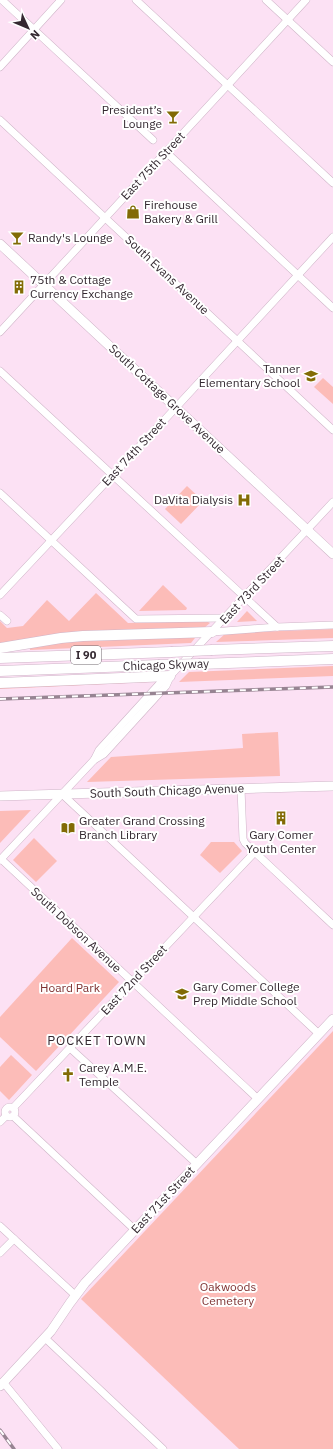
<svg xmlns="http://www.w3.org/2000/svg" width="333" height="1449" viewBox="0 0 333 1449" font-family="'IBM Plex Sans',sans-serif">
<rect width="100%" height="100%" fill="#fce1f4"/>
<!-- green -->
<g fill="#fcbcb8">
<path d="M323,378L333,387V404L314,387Z"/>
<path d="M187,486L203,501L181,524L165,509Z"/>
<path d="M163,585L187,608L186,610L139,611Z"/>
<path d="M96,593L128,623L206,621L210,623L204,628L0,645V621L7,628L23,626L47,600L69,621Z"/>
<path d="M247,611L257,621L237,622Z"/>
<path d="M333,629V638L216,642L226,633Z"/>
<path d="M193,636L195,638L191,643L30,650V646L53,642Z"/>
<path d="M333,666V676L179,682L189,672Z"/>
<path d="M147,681L150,682L0,689V686Z"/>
<path d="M278,732L280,776L87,782L111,757L243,748L242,734Z"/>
<path d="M31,810L0,843V811Z"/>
<path d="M34,838L57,861L36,882L13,860Z"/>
<path d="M211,842H234L242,851L220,873L200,855Z"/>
<path d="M72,938L119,982L36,1071L0,1037V1017Z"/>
<path d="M333,1031V1449H239L81,1299Z"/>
<path d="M11,1055L32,1075L9,1100L0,1091V1067Z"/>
</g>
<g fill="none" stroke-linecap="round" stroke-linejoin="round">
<!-- minor casing -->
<g stroke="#cfb5c8" stroke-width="8">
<g id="minor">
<path d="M2,0L153,140"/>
<path d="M136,0L333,183"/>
<path d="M266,0L333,62"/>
<path d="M0,67L61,0"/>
<path d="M0,120L333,430"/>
<path d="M166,152L333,308"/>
<path d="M0,332L306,0"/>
<path d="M0,371L277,627"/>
<path d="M0,493L136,619L225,618"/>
<path d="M0,595L169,415L333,237"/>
<path d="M0,615L7,621"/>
<path d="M212,632L277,627L333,625"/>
<path d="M94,760L99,750L161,682L170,676L333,502"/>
<path d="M241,789L243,839L245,843L333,925"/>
<path d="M62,794L319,1034"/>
<path d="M1,859L258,1099"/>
<path d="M0,860L94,760L104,754L166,686L170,677"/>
<path d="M70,1048L197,1164"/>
<circle cx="10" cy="1112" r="5"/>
<path d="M13,1108L255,852"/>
<path d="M13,1116L135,1230"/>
<path d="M0,1122L6,1116"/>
<path d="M0,1226L75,1295"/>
<path d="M0,1253L14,1239"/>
<path d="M45,1338L163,1449"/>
<path d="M3,1382L58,1449"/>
</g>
</g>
<!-- major casing -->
<g stroke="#cfb5c8" stroke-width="10">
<g id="major">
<path d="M0,244L333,554"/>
<path d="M0,796L333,786"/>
<path d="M0,1386L51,1331L70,1303L85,1283L333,1019"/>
</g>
</g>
<!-- highway casing -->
<g stroke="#cfb5c8" stroke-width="11">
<g id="highway">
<path d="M0,648L61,638L83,636L212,632"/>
<path d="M212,650L333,646"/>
<path d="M0,658L171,652"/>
<path d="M200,664L333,659"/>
<path d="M0,671L158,665"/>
<path d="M0,683L170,676"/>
</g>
</g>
<!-- minor -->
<use href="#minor" stroke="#fff" stroke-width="7"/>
<!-- major -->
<use href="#major" stroke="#fff" stroke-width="9"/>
<!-- highway -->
<use href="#highway" stroke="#fff" stroke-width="10"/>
<!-- rail casing -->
<g stroke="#978492" stroke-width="3.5">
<g id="rail">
<path d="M0,699L333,687"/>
<path d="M0,1430L14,1449"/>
</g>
</g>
<!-- rail -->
<use href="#rail" stroke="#fff" stroke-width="2" stroke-dasharray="6" stroke-linecap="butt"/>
<!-- highway-bridge casing -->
<g stroke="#cfb5c8" stroke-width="11" stroke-linecap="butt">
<g id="highway-bridge">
<path d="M171,652L212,650"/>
<path d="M158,665L200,664"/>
</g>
</g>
<!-- highway-bridge -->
<use href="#highway-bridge" stroke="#fff" stroke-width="10"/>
</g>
<!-- icons -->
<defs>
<g id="bar-bare" transform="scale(1.08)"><path d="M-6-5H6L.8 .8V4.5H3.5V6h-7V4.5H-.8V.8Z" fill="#826b05" stroke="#fff" stroke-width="2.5" paint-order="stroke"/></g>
<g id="shop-bare" transform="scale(1.08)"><path d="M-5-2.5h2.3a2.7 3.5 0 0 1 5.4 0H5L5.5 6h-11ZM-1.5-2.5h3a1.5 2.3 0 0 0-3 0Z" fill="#826b05" stroke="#fff" stroke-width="2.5" paint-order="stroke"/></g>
<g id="building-bare" transform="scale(1.08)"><path d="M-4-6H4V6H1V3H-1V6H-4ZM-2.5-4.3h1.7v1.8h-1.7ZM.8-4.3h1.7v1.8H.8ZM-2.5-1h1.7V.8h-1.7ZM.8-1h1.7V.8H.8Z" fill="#826b05" stroke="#fff" stroke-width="2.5" paint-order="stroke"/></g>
<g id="school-bare" transform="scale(1.08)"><path d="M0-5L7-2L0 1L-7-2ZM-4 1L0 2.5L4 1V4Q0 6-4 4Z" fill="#826b05" stroke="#fff" stroke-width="2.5" paint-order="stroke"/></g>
<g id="hospital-bare" transform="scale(1.08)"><path d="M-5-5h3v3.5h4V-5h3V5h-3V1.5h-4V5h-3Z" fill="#826b05" stroke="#fff" stroke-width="2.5" paint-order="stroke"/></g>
<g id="library-bare" transform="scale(1.08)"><path d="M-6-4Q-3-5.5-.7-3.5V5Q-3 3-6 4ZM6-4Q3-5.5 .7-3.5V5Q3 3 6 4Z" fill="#826b05" stroke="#fff" stroke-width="2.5" paint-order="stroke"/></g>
<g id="church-bare" transform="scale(1.08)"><path d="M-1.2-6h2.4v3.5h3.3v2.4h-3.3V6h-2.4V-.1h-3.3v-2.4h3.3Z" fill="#826b05" stroke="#fff" stroke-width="2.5" paint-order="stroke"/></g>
</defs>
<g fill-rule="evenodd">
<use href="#bar-bare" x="173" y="117"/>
<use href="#shop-bare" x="133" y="212"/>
<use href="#bar-bare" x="17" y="238"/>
<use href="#building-bare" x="19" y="287"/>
<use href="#school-bare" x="311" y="376"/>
<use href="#hospital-bare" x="244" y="500"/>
<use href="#building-bare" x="281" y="818"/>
<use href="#library-bare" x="68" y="828"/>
<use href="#school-bare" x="182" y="994"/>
<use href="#church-bare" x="68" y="1075"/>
</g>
<g text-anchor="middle" stroke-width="4" stroke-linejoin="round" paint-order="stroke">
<!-- shield labels -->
<rect fill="#fff" stroke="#71696f" stroke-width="1" x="71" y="646" width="30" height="18" rx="3"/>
<g font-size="11" font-weight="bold" fill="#342931">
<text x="86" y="659">I 90</text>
</g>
<!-- poi labels -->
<g font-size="12" fill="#342931" stroke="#fff" text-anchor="start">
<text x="162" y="114" text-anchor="end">President’s<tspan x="162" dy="14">Lounge</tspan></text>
<text x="144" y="209">Firehouse<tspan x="144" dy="14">Bakery &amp; Grill</tspan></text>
<text x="28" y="242">Randy's Lounge</text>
<text x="30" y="284">75th &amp; Cottage<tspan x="30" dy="14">Currency Exchange</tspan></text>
<text x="300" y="373" text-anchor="end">Tanner<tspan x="300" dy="14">Elementary School</tspan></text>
<text x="233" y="504" text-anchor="end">DaVita Dialysis</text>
<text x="79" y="825">Greater Grand Crossing<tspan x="79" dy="14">Branch Library</tspan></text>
<text x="281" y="839" text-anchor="middle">Gary Comer<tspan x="281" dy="14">Youth Center</tspan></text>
<text x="193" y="991">Gary Comer College<tspan x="193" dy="14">Prep Middle School</tspan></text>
<text x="79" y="1072">Carey A.M.E.<tspan x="79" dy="14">Temple</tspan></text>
</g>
<!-- street labels -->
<g font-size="12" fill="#342931" stroke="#fff">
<text transform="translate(153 166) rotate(-47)" y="4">East 75th Street</text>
<text transform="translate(167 275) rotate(43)" y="4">South Evans Avenue</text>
<text transform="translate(167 399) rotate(43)" y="4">South Cottage Grove Avenue</text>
<text transform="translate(134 452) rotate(-47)" y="4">East 74th Street</text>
<text transform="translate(252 590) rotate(-47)" y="4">East 73rd Street</text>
<text transform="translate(166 665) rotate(-2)" y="4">Chicago Skyway</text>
<text transform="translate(167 791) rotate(-2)" y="4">South South Chicago Avenue</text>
<text transform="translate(76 930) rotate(43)" y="4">South Dobson Avenue</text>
<text transform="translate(134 980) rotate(-47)" y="4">East 72nd Street</text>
<text transform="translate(163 1200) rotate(-47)" y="4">East 71st Street</text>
</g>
<!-- park labels -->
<g font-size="12" fill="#7e3131" stroke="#fff">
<text x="70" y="992">Hoard Park</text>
<text x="228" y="1291">Oakwoods<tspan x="228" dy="14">Cemetery</tspan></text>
</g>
<!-- neighbourhood labels -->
<g font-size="13" letter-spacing="1" fill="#342931" stroke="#fff">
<text x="97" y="1045">POCKET TOWN</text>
</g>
</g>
<!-- north arrow -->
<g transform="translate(28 28) rotate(134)" stroke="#ffffff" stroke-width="3" paint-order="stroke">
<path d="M0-3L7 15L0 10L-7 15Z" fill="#342931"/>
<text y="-6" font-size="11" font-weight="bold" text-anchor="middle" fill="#342931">N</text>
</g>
</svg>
